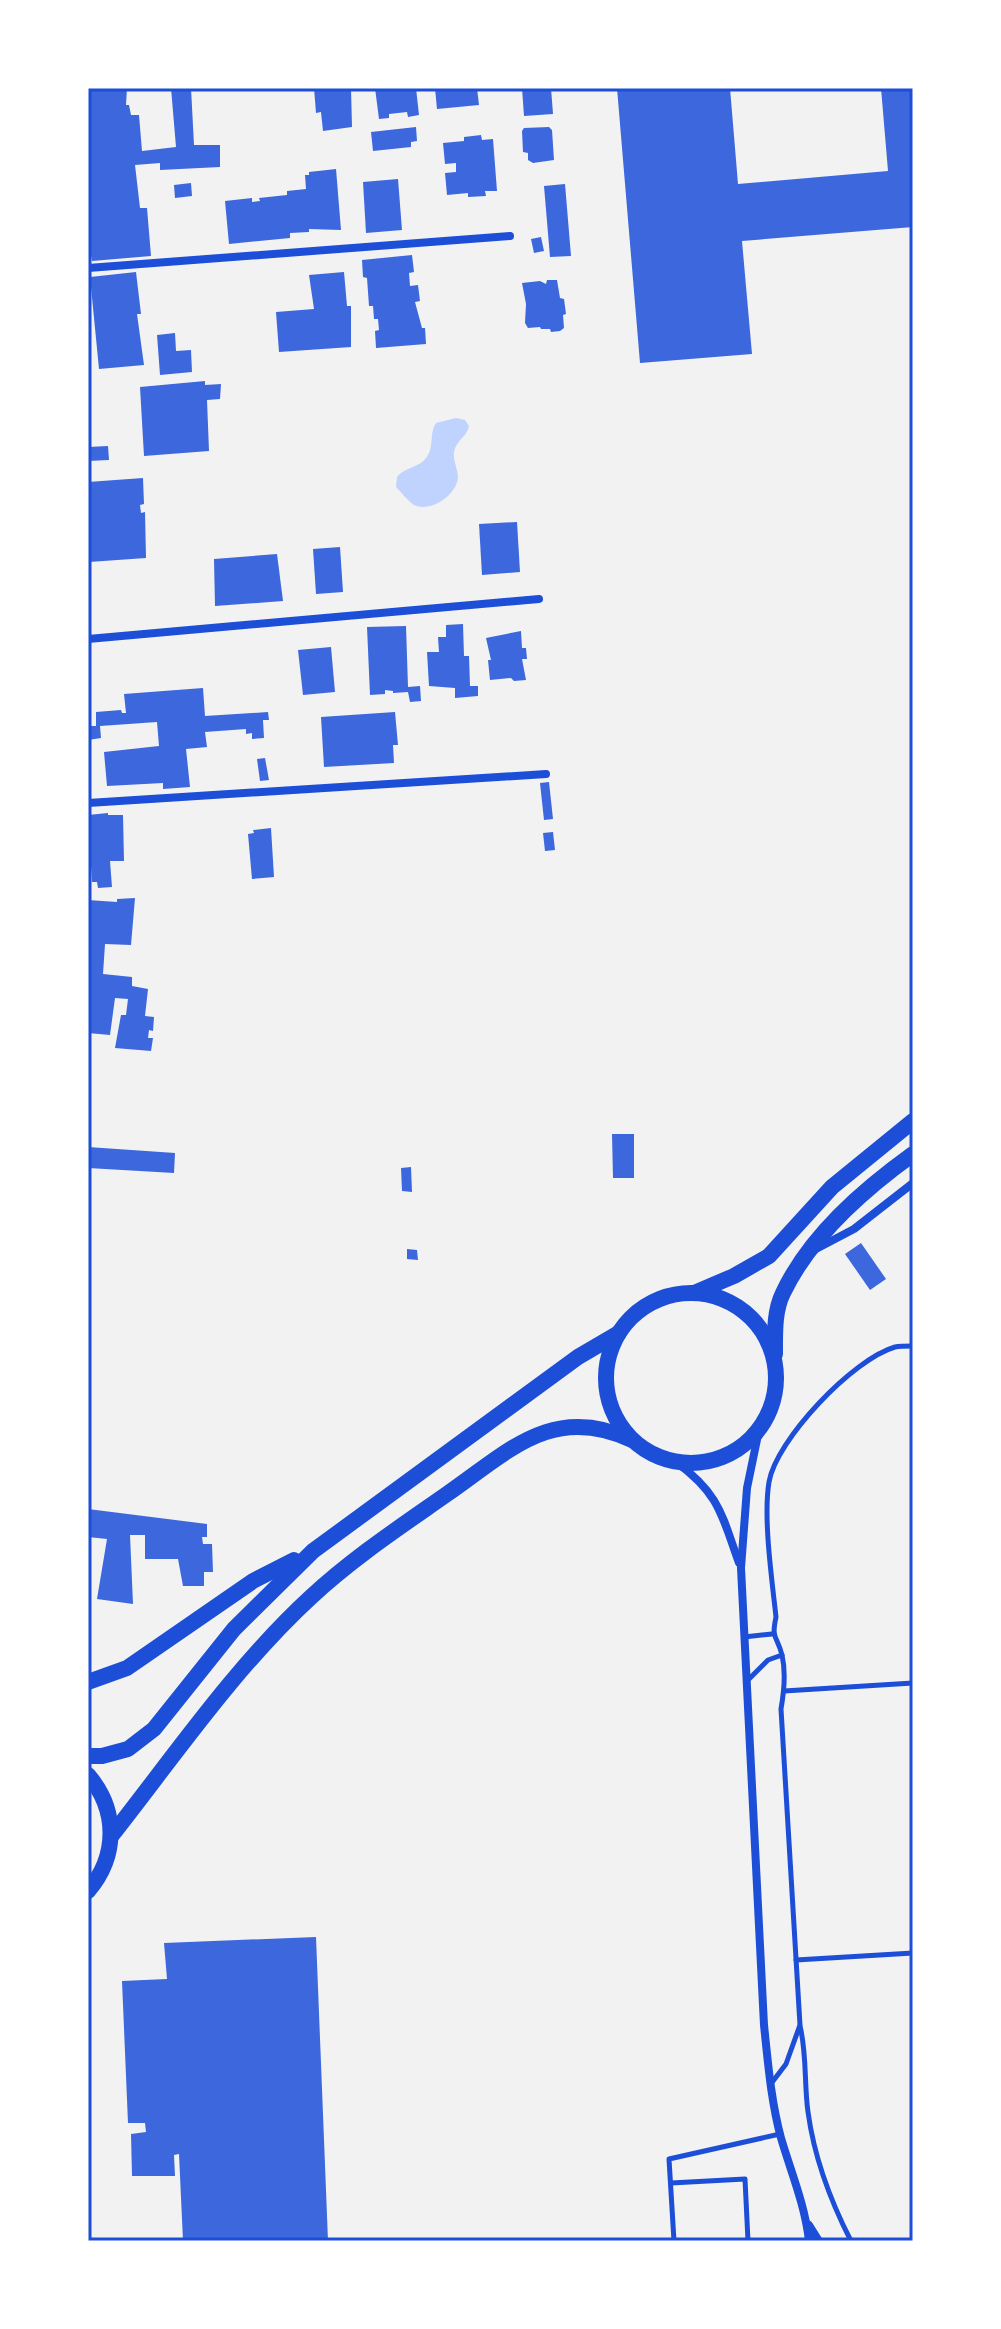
<svg xmlns="http://www.w3.org/2000/svg" width="1001" height="2329" viewBox="0 0 1001 2329" font-family="Signika,sans-serif">
<rect width="100%" height="100%" fill="#f2f2f2"/>
<!-- water -->
<path fill="#bfd3fe" d="M456,418L465,420L469,426C467,437 456,440 454,452C453,461 458,469 458,478C456,495 431,513 414,505C408,501 401,492 396,487L397,477C406,466 421,468 428,455C434,445 429,434 436,423Z"/>
<!-- building -->
<g fill="#3d67dc">
<path d="M88,88H127L126,105H129L131,115H139L142,151L176,147L171,88H191L194,145H220V167L160,170V163L135,165L140,208H147L151,256L92,261L88,238Z"/>
<path d="M314,88H351L352,127L323,131L321,112L316,113Z"/>
<path d="M375,88H416L419,115L408,117L407,112L389,114V118L379,119Z"/>
<path d="M435,88H477L479,105L437,109Z"/>
<path d="M522,88H551L553,114L524,116Z"/>
<path d="M617,88H730L738,184L888,171L881,88H913V227L742,241L752,354L640,363Z"/>
<path d="M416,127L417,141L411,142V147L373,151L371,132Z"/>
<path d="M549,127L552,130L554,160L533,163L528,160V153L523,152L522,131L524,128Z"/>
<path d="M481,135L482,140L493,139L497,191H485L486,196L468,197V193L447,195L445,173L456,172V163L445,164L443,143L464,141V137Z"/>
<path d="M336,169L341,230L309,229V232L290,233V238L229,244L225,201L252,198V202L260,201L259,198L287,195V191L306,189L305,175H309V172Z"/>
<path d="M398,179L402,230L366,233L363,182Z"/>
<path d="M191,183L192,196L175,198L174,185Z"/>
<path d="M565,184L571,256L550,257L544,186Z"/>
<path d="M541,237L544,251L534,253L531,239Z"/>
<path d="M412,255L414,272L409,273L410,286L418,285L420,301L415,302L422,328H425L426,344L376,348L375,331L379,330L378,319H374L373,306H369L367,278L363,277L362,260Z"/>
<path d="M136,272L141,314H137L144,365L99,369L90,277Z"/>
<path d="M344,272L347,306H351V347L279,352L276,312L314,309L309,275Z"/>
<path d="M547,280H557L560,298L564,299L566,314L563,315L564,328L560,331L551,332L550,329H541L540,327L528,328L525,323L526,304L522,283L540,281L546,284Z"/>
<path d="M175,333L176,351L191,350L192,372L160,375L157,335Z"/>
<path d="M205,381V385L221,384L220,399L207,400L209,451L144,456L140,387Z"/>
<path d="M108,446L109,460L88,461V447Z"/>
<path d="M143,478L144,504L140,505L141,513L145,512L146,558L89,562L88,482Z"/>
<path d="M517,522L520,572L482,575L479,524Z"/>
<path d="M340,547L343,592L316,594L313,549Z"/>
<path d="M277,554L283,601L215,606L214,559Z"/>
<path d="M463,624L464,656H469L470,686H478V696L455,698V688L429,686L427,652H439L438,637H446V625Z"/>
<path d="M406,626L408,687L420,686L421,701L410,702L408,692L393,693V691L385,690V694L370,695L367,627Z"/>
<path d="M521,631L522,648H526L527,659H522L526,680L514,681L511,678L490,680L488,660H491L486,638Z"/>
<path d="M331,647L335,692L303,695L298,650Z"/>
<path d="M203,688L205,716L268,712L269,720H263L264,738L252,739V733L246,734V729L205,732L207,747L186,749L190,787L163,789V783L107,786L104,752L159,746L157,722L100,726L101,738L88,740V726H96V712L121,710L122,713H126L124,694Z"/>
<path d="M395,712L398,745H393L394,763L324,767L321,717Z"/>
<path d="M265,758L269,780L260,781L257,759Z"/>
<path d="M549,782L553,819L544,820L540,783Z"/>
<path d="M108,813V815H123L124,861H110L112,887L98,888L97,882H92L88,815Z"/>
<path d="M271,828L274,877L252,879L248,834L254,833L253,830Z"/>
<path d="M553,832L555,850L545,851L543,833Z"/>
<path d="M135,898L131,945L105,944L103,974L132,977V986L148,989L145,1016L154,1017L153,1031L149,1030L148,1038H153L151,1051L115,1048L121,1015H126L128,999L115,998L110,1035L88,1033V900L117,902V899Z"/>
<path d="M612,1134H634V1178H613Z"/>
<path d="M88,1147L175,1153L174,1173L88,1168Z"/>
<path d="M411,1167L412,1192L402,1191L401,1168Z"/>
<path d="M861,1243L886,1279L870,1290L845,1254Z"/>
<path d="M407,1249L417,1250L418,1260L407,1259Z"/>
<path d="M88,1509L207,1524V1537H202L203,1544H212L213,1572H204V1586H183L178,1559H145V1535H130L133,1604L97,1599L107,1539L88,1537Z"/>
<path d="M316,1937L328,2241H183L179,2154L174,2155L175,2176H132L131,2134L146,2132L145,2123H128L122,1981L167,1979L164,1943Z"/>
</g>
<g fill="none" stroke-linecap="round" stroke-linejoin="round">
<!-- service -->
<g stroke="#1d4ed8" stroke-width="5">
<path d="M744,1637L772,1634"/>
<path d="M747,1681L768,1660L782,1655"/>
<path d="M784,1691L913,1683"/>
<path d="M796,1960L913,1953"/>
<path d="M800,2026C807,2054 804,2084 808,2112C814,2156 831,2202 851,2241"/>
<path d="M770,2085L786,2064L800,2025L781,1709C784,1692 786,1672 782,1655C777,1635 771,1640 776,1617C772,1580 763,1518 769,1482C776,1440 853,1359 895,1347C900,1346 907,1346 913,1346"/>
<path d="M671,2183L745,2179L748,2241"/>
<path d="M674,2241L669,2159L780,2134"/>
</g>
<!-- minor -->
<g stroke="#1d4ed8" stroke-width="8">
<path d="M88,268L510,236"/>
<path d="M88,639L539,599"/>
<path d="M88,803L546,774"/>
<path d="M816,1249L854,1229L913,1183"/>
<path d="M759,1430L747,1488L741,1568L764,2025C768,2063 771,2101 781,2138C791,2172 805,2205 809,2241"/>
<path d="M676,1462C720,1494 722,1516 739,1563"/>
<path d="M809,2225L819,2241"/>
</g>
<!-- secondary -->
<g stroke="#1d4ed8" stroke-width="16">
<path d="M694,1293L734,1276L769,1256L832,1187L913,1121"/>
<circle cx="691" cy="1378" r="85"/>
<path d="M775,1354C775,1334 774,1311 783,1293C810,1236 863,1190 913,1154"/>
<path d="M88,1682L127,1668L253,1581L294,1560"/>
<path d="M88,1756H102L128,1749L154,1729L234,1629L313,1551L578,1357L619,1333"/>
<path d="M112,1835C175,1755 235,1667 311,1597C353,1558 400,1527 447,1494C509,1451 553,1403 632,1440"/>
</g>
<!-- primary -->
<path stroke="#1d4ed8" stroke-width="16" d="M88,1775C118,1810 118,1856 88,1891"/>
</g>
<!-- border -->
<rect width="1001" height="2329" fill="none" stroke="#ffffff" stroke-width="180"/>
<rect x="90" y="90" width="821" height="2149" fill="none" stroke="#1d4ed8" stroke-width="3"/>
</svg>
